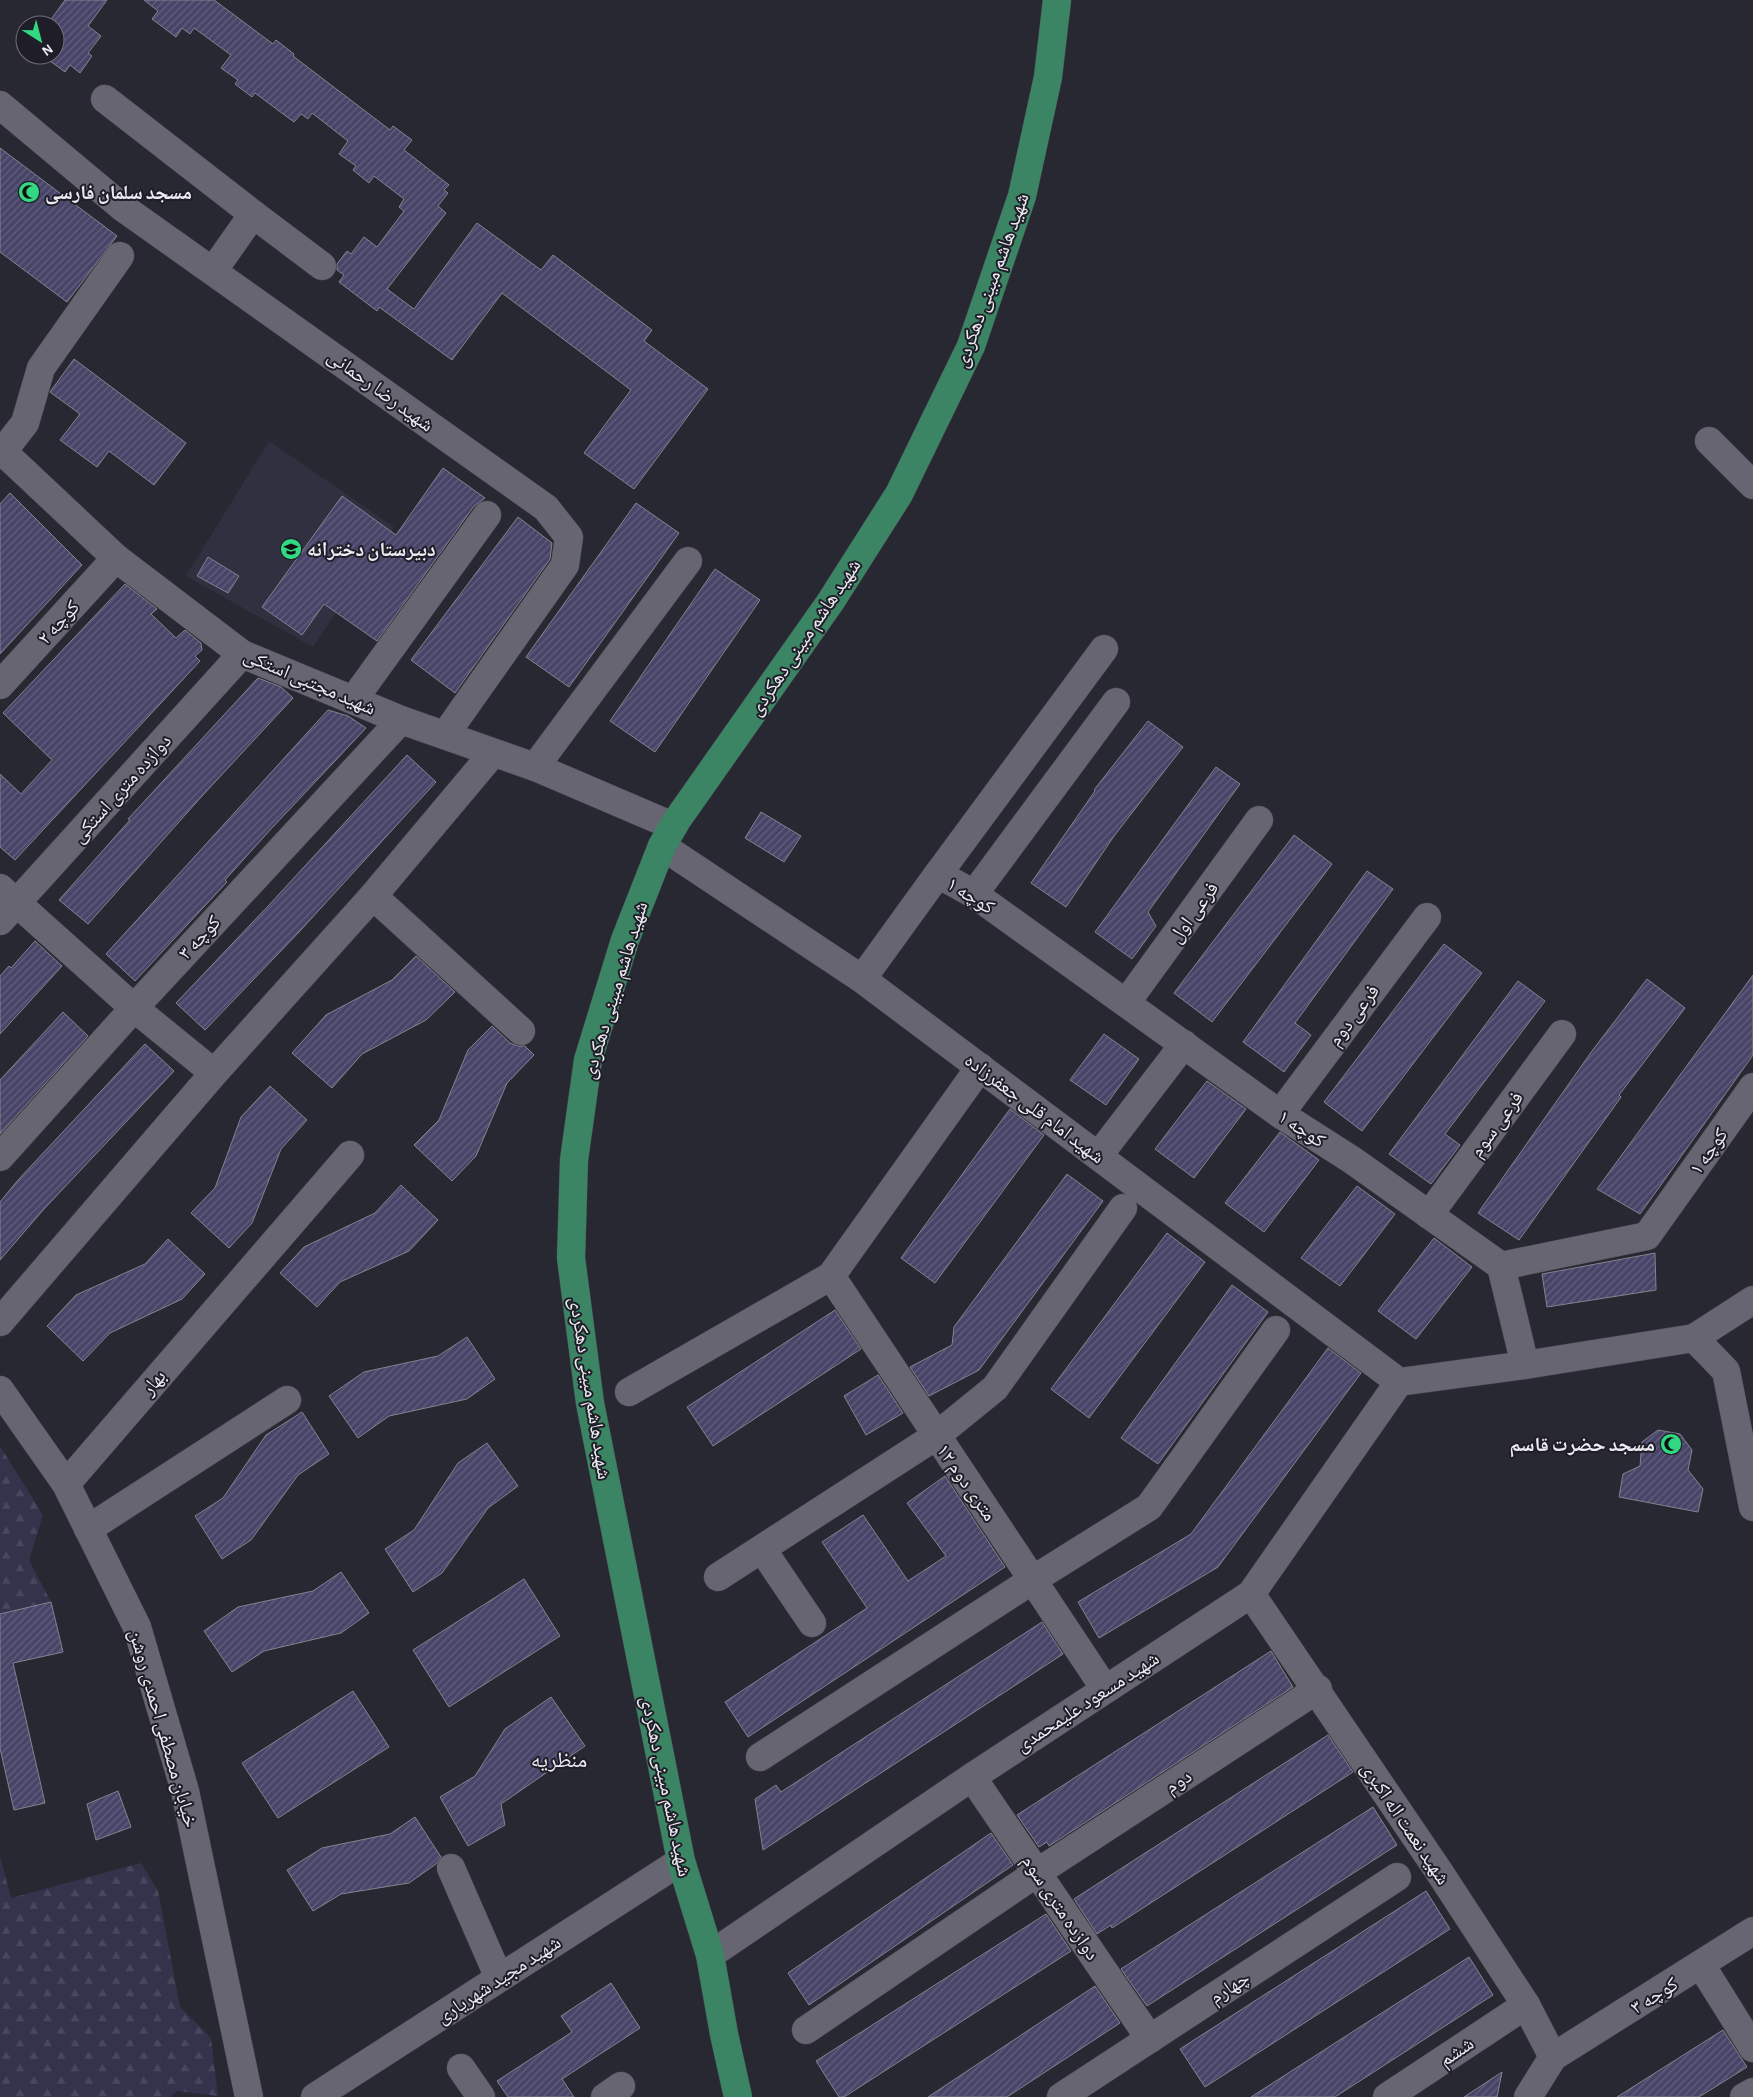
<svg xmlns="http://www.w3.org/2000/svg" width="1753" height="2097" viewBox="0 0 1753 2097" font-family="'Alegreya Sans','Noto Naskh Arabic',sans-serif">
<defs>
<pattern id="forest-firs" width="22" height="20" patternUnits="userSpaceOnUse" patternTransform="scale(1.25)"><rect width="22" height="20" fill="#35334b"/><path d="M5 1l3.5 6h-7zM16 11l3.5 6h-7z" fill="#49475d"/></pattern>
<pattern id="building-hatch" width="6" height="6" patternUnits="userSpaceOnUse" patternTransform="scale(1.25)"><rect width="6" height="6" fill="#474468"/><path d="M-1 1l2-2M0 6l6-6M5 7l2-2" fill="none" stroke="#625f7e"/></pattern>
</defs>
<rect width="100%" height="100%" fill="#282832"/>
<!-- built -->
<path fill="#313040" d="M269,441L394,527L313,647L186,576Z"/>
<!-- forest -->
<g fill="url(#forest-firs)">
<path d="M0,1446L43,1515L29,1560L51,1602L0,1617Z"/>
<path d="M0,1856L11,1898L141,1863L158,1891L180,2007L211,2038L218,2096L177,2091L170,2097H0Z"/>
</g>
<!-- building -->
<g fill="url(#building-hatch)" stroke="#84838f">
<path d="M65,0H107L88,26L101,36L88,53L92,56L80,73L70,65L65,72L42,55H55V25H47Z"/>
<path d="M144,0H214L273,44L276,40L294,54L293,56L390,130L393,126L412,140L404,150L449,185L444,190L448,193L438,206L446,213L387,289L414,309L477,223L541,270L553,255L652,330L644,341L708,389L634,489L584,453L631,390L502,293L452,360L379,307L377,311L339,282L344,275L337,270V264L347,251L351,254L364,237L377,247L404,211L399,207L404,199L374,176L369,183L353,170L356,166L339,154L348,141L312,113L308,119L301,114L294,122L255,93L252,97L235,84L238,80L221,68L231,55L194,28L190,34L182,28L176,37L152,19L158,11Z"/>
<path d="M0,148L117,236L67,302L0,252Z"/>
<path d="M74,359L186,443L154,485L109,451L97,467L60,440L80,414L50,392Z"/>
<path d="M443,468L485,498L474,506L377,641L324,604L302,635L262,607L342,496L396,535Z"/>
<path d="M10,493L82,565L0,654V504Z"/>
<path d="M636,503L679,533L569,687L526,657Z"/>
<path d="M518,517L552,543L550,559L455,693L411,660Z"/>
<path d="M208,557L239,576L228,593L197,576Z"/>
<path d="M715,569L760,600L655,752L610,721Z"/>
<path d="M125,584L157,609L151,614L176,638L185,630L201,643L202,650L195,656L200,661L15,860L0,847V774L21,794L52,760L3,713Z"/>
<path d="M258,678L281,687L293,698L202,796L88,924L59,900L130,820L128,819Z"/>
<path d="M328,710L348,716L366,728L271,829L225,880L227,882L135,981L106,954Z"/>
<path d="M1148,721L1183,747L1114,836L1066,907L1031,883L1095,791L1094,790Z"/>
<path d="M407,755L436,782L299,932L205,1030L176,1003L270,904Z"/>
<path d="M1216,767L1240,784L1148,912L1156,926L1132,959L1095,932Z"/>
<path d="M761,812L801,836L784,862L745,838Z"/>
<path d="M1294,835L1332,864L1212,1022L1174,993Z"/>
<path d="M1367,871L1393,889L1295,1023L1311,1035L1284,1072L1243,1042Z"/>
<path d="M35,941L62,966L0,1034V976L9,966L11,968Z"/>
<path d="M1444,944L1482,973L1362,1131L1324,1102Z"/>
<path d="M416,956L455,992L426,1020L362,1054L332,1088L292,1053L326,1015L392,980Z"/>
<path d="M1753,975V1055L1663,1182L1640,1214L1597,1189Z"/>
<path d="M1647,979L1685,1008L1619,1095L1621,1097L1519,1240L1478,1213L1592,1051Z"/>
<path d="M1518,981L1545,1001L1445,1134L1460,1145L1431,1184L1389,1154Z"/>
<path d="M63,1012L88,1036L0,1134V1080Z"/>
<path d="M492,1026L510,1043L517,1046H525L534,1055L507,1083L476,1156L452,1181L414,1145L439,1120L468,1050Z"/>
<path d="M1104,1034L1139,1059L1106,1105L1070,1080Z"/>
<path d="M145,1044L174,1071L44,1209L0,1260V1202L18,1180Z"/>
<path d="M1207,1081L1246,1109L1194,1178L1155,1149Z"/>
<path d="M270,1086L307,1120L281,1149L252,1223L229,1248L191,1213L215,1188L241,1117Z"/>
<path d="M1010,1109L1044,1135L935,1283L901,1258Z"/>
<path d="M1280,1132L1319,1160L1264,1232L1225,1203Z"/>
<path d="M1067,1174L1103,1201L979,1370L929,1396L910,1367L952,1345L954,1327Z"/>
<path d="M401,1185L438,1220L409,1251L340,1282L317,1307L280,1273L304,1247L375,1213Z"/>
<path d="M1357,1186L1395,1214L1340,1286L1301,1258Z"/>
<path d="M1167,1233L1205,1262L1089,1418L1051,1389Z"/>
<path d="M1434,1238L1472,1267L1416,1339L1378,1311Z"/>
<path d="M168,1239L205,1274L182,1299L110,1333L83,1361L47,1326L76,1295L145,1264Z"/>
<path d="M1655,1253L1656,1290L1547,1307L1542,1274Z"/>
<path d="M1232,1285L1268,1312L1158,1464L1121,1438Z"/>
<path d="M835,1310L861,1349L713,1446L687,1407Z"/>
<path d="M467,1337L495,1379L467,1399L389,1416L358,1438L329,1396L364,1372L438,1356Z"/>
<path d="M1328,1348L1361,1373L1218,1567L1099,1638L1078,1602L1191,1534Z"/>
<path d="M878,1375L903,1413L866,1435L844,1396Z"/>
<path d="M302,1412L329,1454L298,1475L251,1540L222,1559L195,1516L223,1498L266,1435Z"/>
<path d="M1658,1430L1680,1434L1692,1450L1688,1470L1703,1489L1698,1512L1619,1497L1623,1474L1640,1466L1642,1442Z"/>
<path d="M487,1443L518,1486L488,1508L442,1573L413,1592L385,1549L414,1530L458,1463Z"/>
<path d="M945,1476L1005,1567L748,1737L725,1702L867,1608L822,1542L863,1515L908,1581L946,1556L907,1503Z"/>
<path d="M341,1572L369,1613L341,1633L264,1651L232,1672L204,1631L238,1607L313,1591Z"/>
<path d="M524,1579L560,1636L449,1707L413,1650Z"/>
<path d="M51,1602L63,1652L13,1663L45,1803L14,1810L0,1748V1614Z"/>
<path d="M1042,1622L1063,1654L763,1850L755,1799L776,1785L781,1792Z"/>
<path d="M1271,1651L1293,1687L1049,1846L1047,1842L1039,1847L1017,1815Z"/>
<path d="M353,1691L389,1747L278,1818L242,1763Z"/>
<path d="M551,1697L585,1746L501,1804L505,1825L468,1846L440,1797L475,1776L505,1729Z"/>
<path d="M1328,1735L1353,1772L1112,1928L1111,1925L1097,1934L1074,1899Z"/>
<path d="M118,1791L131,1827L96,1840L87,1804Z"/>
<path d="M1373,1807L1397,1845L1147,2006L1121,1969Z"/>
<path d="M415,1817L441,1857L436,1864L409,1883L341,1894L313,1911L287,1870L322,1848L390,1834Z"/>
<path d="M991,1833L1013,1865L809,2005L788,1973Z"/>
<path d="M1426,1891L1450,1929L1205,2087L1180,2049Z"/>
<path d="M1046,1914L1071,1951L844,2097H839L816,2061Z"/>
<path d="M1469,1957L1493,1995L1335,2097H1251Z"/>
<path d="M611,1983L640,2028L562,2079L574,2097H508L497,2081L572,2032L561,2016Z"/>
<path d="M1095,1986L1120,2023L1007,2097H928Z"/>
<path d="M1723,2030L1747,2067L1699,2097H1617Z"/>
<path d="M1502,2072L1497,2097H1464Z"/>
</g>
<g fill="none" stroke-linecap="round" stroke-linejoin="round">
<!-- minor casing -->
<g stroke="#45454e" stroke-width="29">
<g id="minor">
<path d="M105,99L253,214"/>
<path d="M0,105L122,207L546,508L569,537L565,565L445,735"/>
<path d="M213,271L253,214L322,266"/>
<path d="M1709,441L1753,485"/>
<path d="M0,449L116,558L242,654L401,720L535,767L673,826"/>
<path d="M0,455L25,423L41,368L120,256"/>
<path d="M0,685L116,558"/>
<path d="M354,699L487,515"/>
<path d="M535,767L688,561"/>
<path d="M662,846L862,979L1399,1382"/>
<path d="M938,874L1104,649"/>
<path d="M0,888L134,1008L214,1073"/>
<path d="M974,894L1116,702"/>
<path d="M373,896L521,1031"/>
<path d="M0,921L242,654"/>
<path d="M862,979L938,874L974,894L1280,1114L1352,1160L1501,1266L1647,1236L1753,1087"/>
<path d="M1126,1003L1259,820"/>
<path d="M1280,1114L1427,917"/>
<path d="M1099,1155L1184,1044"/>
<path d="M0,1157L134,1008L401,720"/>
<path d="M1429,1215L1562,1034"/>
<path d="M1501,1266L1525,1365"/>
<path d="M831,1276L1105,1689"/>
<path d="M0,1322L214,1073L373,896L493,753"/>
<path d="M1694,1338L1726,1371L1753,1507"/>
<path d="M1399,1382L1525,1365L1694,1338L1753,1300"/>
<path d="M0,1390L66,1484L137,1627L185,1791L249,2097"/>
<path d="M629,1392L831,1276L980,1067"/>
<path d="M66,1484L350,1155"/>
<path d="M88,1529L287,1400"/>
<path d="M762,1549L812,1623"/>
<path d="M718,1577L936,1436L995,1388L1123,1208"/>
<path d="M1251,1594L1440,1873L1526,2005L1553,2057"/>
<path d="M760,1757L1034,1579L1149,1507L1276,1330"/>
<path d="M972,1777L1150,2039"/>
<path d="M451,1868L499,1978"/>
<path d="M710,1955L972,1777L1251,1594L1399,1382"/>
<path d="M1701,1965L1753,2048"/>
<path d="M806,2030L1038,1872L1318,1689"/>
<path d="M461,2068L481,2097"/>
<path d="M315,2097L681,1861"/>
<path d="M605,2097L621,2086"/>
<path d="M1061,2097L1397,1877"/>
<path d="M1387,2097L1526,2005"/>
<path d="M1528,2097L1553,2057L1753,1931"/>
<path d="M1744,2097L1753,2092"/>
</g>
</g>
<!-- major casing -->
<g stroke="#45454e" stroke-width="29">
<path id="major" d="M738,2097L724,2034L710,1955L681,1861L590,1403L571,1258L574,1160L588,1060L625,940L662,846L677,820L831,601L899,494L971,346L1022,196L1048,77L1057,0"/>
</g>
<!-- minor -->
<use href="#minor" stroke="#666571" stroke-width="28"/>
<!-- major -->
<use href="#major" stroke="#3b8564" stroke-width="28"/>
</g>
<!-- icons -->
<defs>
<g id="mosque-disc" transform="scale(1.125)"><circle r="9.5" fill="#33d882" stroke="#1f1e28"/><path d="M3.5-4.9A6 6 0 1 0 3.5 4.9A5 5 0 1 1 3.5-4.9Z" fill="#111"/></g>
<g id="school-disc" transform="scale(1.125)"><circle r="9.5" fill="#33d882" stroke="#1f1e28"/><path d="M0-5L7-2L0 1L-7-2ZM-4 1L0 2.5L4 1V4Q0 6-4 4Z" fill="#111"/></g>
</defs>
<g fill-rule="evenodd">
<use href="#mosque-disc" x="29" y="192"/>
<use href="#school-disc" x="291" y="549"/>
<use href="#mosque-disc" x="1671" y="1444"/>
</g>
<g text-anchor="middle" stroke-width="4" stroke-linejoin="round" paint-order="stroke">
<!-- poi labels -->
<g font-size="20" font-weight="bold" fill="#ebebf1" stroke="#1f1e28" text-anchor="start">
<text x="45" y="199">مسجد سلمان فارسی</text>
<text x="307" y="556">دبیرستان دخترانه</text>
<text x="1655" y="1451" text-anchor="end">مسجد حضرت قاسم</text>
</g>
<!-- street labels -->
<g font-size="20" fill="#ebebf1" stroke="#1f1e28">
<text transform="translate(991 280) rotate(-70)" y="7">شهید هاشم مبینی دهکردی</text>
<text transform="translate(381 390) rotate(36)" y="7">شهید رضا رحمانی</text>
<text transform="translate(58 622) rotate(-48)" y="7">کوچه ۲</text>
<text transform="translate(804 637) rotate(-56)" y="7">شهید هاشم مبینی دهکردی</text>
<text transform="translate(310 681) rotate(23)" y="7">شهید مجتبی استکی</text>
<text transform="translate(121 788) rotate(-48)" y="7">دوازده متری استکی</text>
<text transform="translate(971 895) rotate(32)" y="7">کوچه ۱</text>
<text transform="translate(1193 912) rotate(-54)" y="7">فرعی اول</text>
<text transform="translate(199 937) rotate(-47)" y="7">کوچه ۳</text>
<text transform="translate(614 990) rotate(-73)" y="7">شهید هاشم مبینی دهکردی</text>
<text transform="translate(1353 1015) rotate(-53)" y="7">فرعی دوم</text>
<text transform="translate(1035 1108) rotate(37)" y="7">شهید امام قلی جعفرزاده</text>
<text transform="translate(1496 1124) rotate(-54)" y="7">فرعی سوم</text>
<text transform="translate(1302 1128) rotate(33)" y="7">کوچه ۱</text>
<text transform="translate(1708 1151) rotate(-55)" y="7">کوچه ۱</text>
<text transform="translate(153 1382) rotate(-50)" y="7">بهار</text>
<text transform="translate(591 1388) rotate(81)" y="7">شهید هاشم مبینی دهکردی</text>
<text transform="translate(967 1482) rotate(55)" y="7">۱۲ متری دوم</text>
<text transform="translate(1087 1701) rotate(-33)" y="7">شهید مسعود علیمحمدی</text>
<text transform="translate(164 1728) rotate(74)" y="7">خیابان مصطفی احمدی روشن</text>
<text transform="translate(1178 1781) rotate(-33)" y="7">دوم</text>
<text transform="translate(667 1786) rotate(78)" y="7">شهید هاشم مبینی دهکردی</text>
<text transform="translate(1406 1823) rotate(56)" y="7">شهید نعمت اله اکبری</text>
<text transform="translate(1061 1907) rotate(56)" y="7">دوازده متری سوم</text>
<text transform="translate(498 1979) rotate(-33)" y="7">شهید مجید شهریاری</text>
<text transform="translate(1229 1987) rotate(-33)" y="7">چهارم</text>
<text transform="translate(1654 1995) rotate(-32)" y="7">کوچه ۳</text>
<text transform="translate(1456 2051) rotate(-34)" y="7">ششم</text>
</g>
<!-- quarter labels -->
<g font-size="22" fill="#ebebf1" stroke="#1f1e28">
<text x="559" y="1767">منظریه</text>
</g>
</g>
<!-- north arrow -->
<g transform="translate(40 40) rotate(144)"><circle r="24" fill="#1f1e28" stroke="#717078"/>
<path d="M0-4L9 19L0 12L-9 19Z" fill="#33d882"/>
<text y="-8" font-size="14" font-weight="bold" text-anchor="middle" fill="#ebebf1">N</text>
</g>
</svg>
